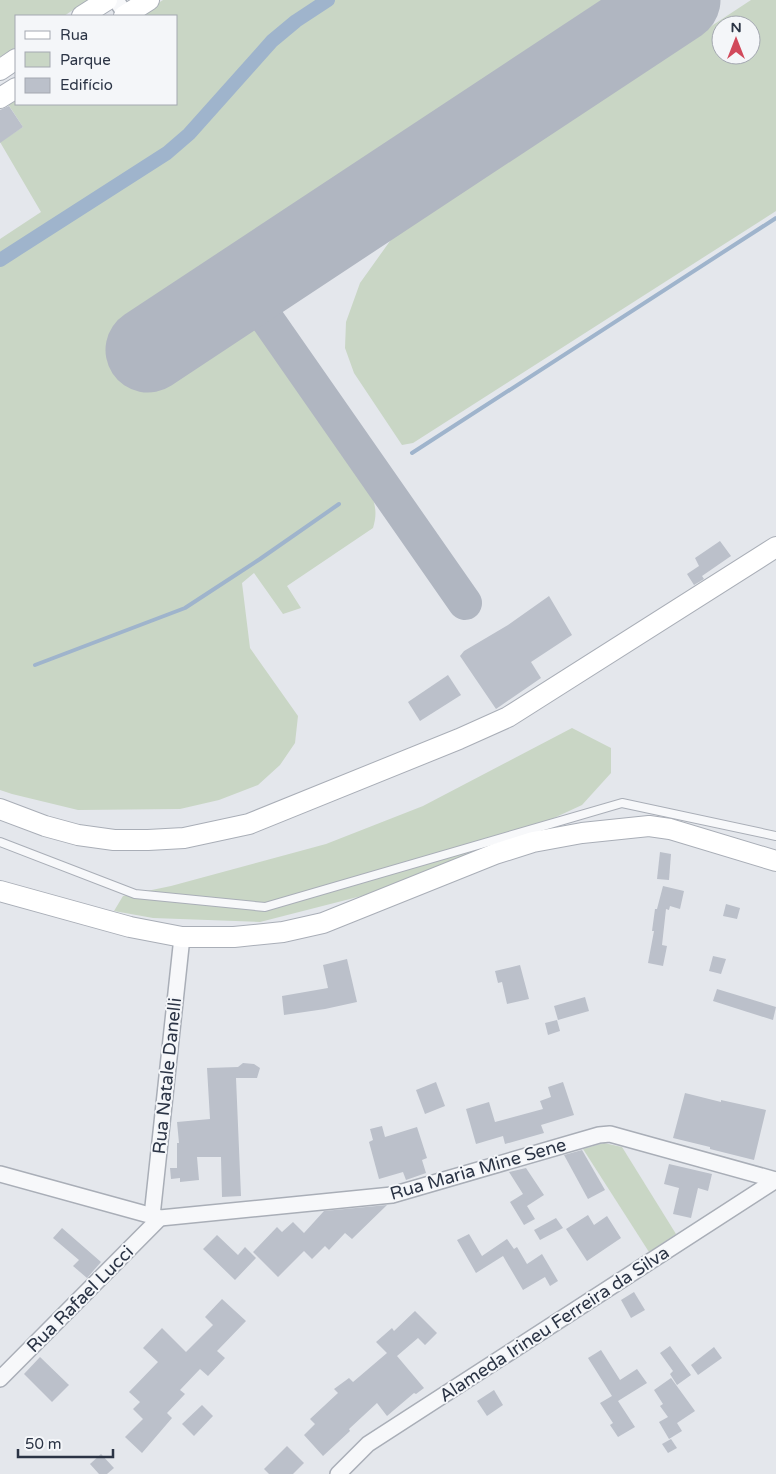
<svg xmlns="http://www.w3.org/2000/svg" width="776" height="1474" viewBox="0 0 776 1474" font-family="'Varela Round',sans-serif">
<rect width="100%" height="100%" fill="#e4e7ec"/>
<!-- green -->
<g fill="#c9d6c5" fill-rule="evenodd">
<path d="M0,0H88L64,16H16V47L0,57Z"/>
<path d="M163,0H602L126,315L169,382L256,325L371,494C376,506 377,515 373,528L287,586L301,608L283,614L254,573L242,583L250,648L298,716L295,743L280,765L258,785L219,800L180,809L78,810L12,794L0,790V239L41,212L0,142L23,127L8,104L16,98V104H176V16H138Z"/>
<path d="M751,0H776V211L413,443L402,445L354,373L345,348L346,322L360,283L395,234ZM721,25H751V55H721Z"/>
<path d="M572,728L611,748V773L582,805L504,841L385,890L260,922L153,918L114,911L123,896L171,886L326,844L423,806Z"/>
<path d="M604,1143L622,1147L676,1234L649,1252L583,1149Z"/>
</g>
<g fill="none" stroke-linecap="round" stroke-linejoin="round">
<!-- stream -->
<g stroke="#9fb4cc" stroke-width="4">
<path d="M412,453L776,218"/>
<path d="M35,665L185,608L260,559L339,504"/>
</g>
<!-- canal -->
<path stroke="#9fb4cc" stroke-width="14" d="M0,260L167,153L189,134L272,41L296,21L328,0"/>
<!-- taxiway -->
<path stroke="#b0b6c1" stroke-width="34" d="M244,286L465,603"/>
<!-- runway -->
<path stroke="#b0b6c1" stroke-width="85" d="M148,350L678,0"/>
</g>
<!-- building -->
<g fill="#bbc0ca">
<path d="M9,106L23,127L0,143V110Z"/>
<path d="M720,541L731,556L702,576L704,579L694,585L687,574L699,566L695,558Z"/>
<path d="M549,596L572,635L531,662L541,678L496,709L460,656L464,651L508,625Z"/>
<path d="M448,675L461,695L420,721L408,702Z"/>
<path d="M660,852L671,854L669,880L657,879Z"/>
<path d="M663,886L684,891L680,909L670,906L669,910L666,909L662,945L667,946L663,966L648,963L654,931H652L655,909H657Z"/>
<path d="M726,904L740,908L737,919L723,916Z"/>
<path d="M713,956L726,959L721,974L709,971Z"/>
<path d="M347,959L357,1002L325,1009L284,1015L282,996L328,988L323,965Z"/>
<path d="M520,965L529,999L507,1004L502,982L498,983L495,971Z"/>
<path d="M717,989L776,1007L773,1020L713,1001Z"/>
<path d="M585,997L589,1011L558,1020L554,1006Z"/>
<path d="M557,1020L560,1031L548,1035L545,1023Z"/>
<path d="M243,1063L254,1064L260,1068L257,1078H236L241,1196L222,1197L221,1157H197L199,1180L180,1182V1178L171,1179L170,1168H177V1143H179L177,1122L210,1119L207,1068L238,1067Z"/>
<path d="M436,1082L445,1106L425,1114L416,1090Z"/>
<path d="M563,1082L574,1115L541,1125L544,1133L505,1144L503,1136L476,1144L466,1109L489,1102L495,1122L543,1109L540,1101L551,1097L548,1087Z"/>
<path d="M685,1093L721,1102V1100L766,1110L754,1160L710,1149V1147L673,1138Z"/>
<path d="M382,1126L385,1137L417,1127L427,1158L422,1160L426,1173L406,1180L403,1172L379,1179L369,1142L373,1140L370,1129Z"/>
<path d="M582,1150L605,1190L588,1199L564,1155Z"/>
<path d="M669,1164L712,1174L708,1191L698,1188L691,1218L673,1214L679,1188L664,1184Z"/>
<path d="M526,1168L544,1195L527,1206L535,1219L524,1225L510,1202L523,1194L509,1172Z"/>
<path d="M387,1205L352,1239L345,1233L329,1250L325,1246L312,1259L304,1251L278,1277L253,1252L277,1227L282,1232L293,1222L304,1233L324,1211Z"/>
<path d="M588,1215L594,1225L607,1216L621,1238L587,1261L566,1229Z"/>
<path d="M556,1218L563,1228L540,1240L534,1230Z"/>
<path d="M62,1228L101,1262L87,1278L73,1266L79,1260L53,1238Z"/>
<path d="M469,1234L482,1256L507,1239L514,1249L517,1247L527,1264L542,1254L558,1281L550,1286L545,1277L523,1290L503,1256L476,1273L457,1240Z"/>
<path d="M217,1235L238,1255L245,1247L256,1258L235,1280L203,1249Z"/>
<path d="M634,1292L645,1310L631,1318L621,1300Z"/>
<path d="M222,1299L246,1321L217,1351L225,1358L208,1376L200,1369L180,1390L185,1394L167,1413L172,1418L142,1453L125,1437L143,1419L133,1409L140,1402L129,1392L158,1362L143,1348L162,1328L186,1352L213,1325L205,1317Z"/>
<path d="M415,1311L437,1333L425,1345L418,1338L397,1356L424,1388L416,1394L414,1393L387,1416L377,1403L349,1429L350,1431L323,1456L304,1435L315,1424L310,1419L338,1393L334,1389L349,1378L353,1382L387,1353L376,1342L392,1328L394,1331Z"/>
<path d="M670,1346L691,1375L677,1385L670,1374L673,1371L660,1353Z"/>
<path d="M714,1347L722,1358L698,1375L691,1365Z"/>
<path d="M601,1350L620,1380L637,1369L647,1383L618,1401L635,1427L618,1437L610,1425L613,1423L600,1403L612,1396L588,1358Z"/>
<path d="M40,1357L69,1385L52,1402L24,1374Z"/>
<path d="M671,1378L695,1411L677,1423L682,1431L669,1439L659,1422L668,1417L660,1406L663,1404L654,1390Z"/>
<path d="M494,1390L503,1405L487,1416L477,1401Z"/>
<path d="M202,1405L213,1416L194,1436L182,1424Z"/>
<path d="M671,1439L677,1448L668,1453L662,1444Z"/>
<path d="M287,1446L304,1463L293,1474H269L264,1469Z"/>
<path d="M101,1454L114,1468L107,1474H99L90,1464Z"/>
</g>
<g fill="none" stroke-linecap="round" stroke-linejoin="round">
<!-- lane casing -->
<g stroke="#a9aeb7" stroke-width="10">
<path id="lane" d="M0,842L135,894L265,907L622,803L776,836"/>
</g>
<!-- street casing -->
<g stroke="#a9aeb7" stroke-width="18">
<g id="street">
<path d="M116,0L126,15"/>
<path d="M0,1174L160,1218L392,1195L599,1135L610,1134L776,1180"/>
<path d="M152,1216L182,937"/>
<path d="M0,1379L160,1218"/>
<path d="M338,1474L368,1444L776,1180"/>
</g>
</g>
<!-- secondary casing -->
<g stroke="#a9aeb7" stroke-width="22">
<g id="secondary">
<path d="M82,16L107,0"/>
<path d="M124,16L149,0"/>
<path d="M0,70L16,59"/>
<path d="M0,98L16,88"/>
<path d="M0,809L45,826L78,835L114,840H148L184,838L249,824L459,739L508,717L776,547"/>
<path d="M0,891L130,927L182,937H234L283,932L323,923L495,854L533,842L582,833L649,826L670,829L776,861"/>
</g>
</g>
<!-- lane -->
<use href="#lane" stroke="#f7f8fa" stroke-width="8"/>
<!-- street -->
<use href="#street" stroke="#f7f8fa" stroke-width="15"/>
<!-- secondary -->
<use href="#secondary" stroke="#fff" stroke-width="20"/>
</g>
<g text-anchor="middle" stroke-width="4" stroke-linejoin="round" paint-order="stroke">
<!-- street labels -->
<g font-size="18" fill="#2b3445" stroke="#f4f6f9">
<text transform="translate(167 1076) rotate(-84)" y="6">Rua Natale Danelli</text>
<text transform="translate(478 1169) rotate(-16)" y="6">Rua Maria Mine Sene</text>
<text transform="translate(80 1299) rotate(-45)" y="6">Rua Rafael Lucci</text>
<text transform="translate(554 1324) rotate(-33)" y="6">Alameda Irineu Ferreira da Silva</text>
</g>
</g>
<!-- legend -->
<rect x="15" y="15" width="162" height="90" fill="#f4f6f9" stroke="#a4a8b1"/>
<rect x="25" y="31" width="25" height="8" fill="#ffffff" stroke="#a4a8b1"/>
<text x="60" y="40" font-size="15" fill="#2b3445">Rua</text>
<rect x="25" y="52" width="25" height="15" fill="#c9d6c5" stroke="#a4a8b1"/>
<text x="60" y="65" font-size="15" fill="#2b3445">Parque</text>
<rect x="25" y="78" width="25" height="15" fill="#bbc0ca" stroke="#a4a8b1"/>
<text x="60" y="90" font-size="15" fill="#2b3445">Edifício</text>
<!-- north arrow -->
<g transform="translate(736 40)"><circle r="24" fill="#f4f6f9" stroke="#a4a8b1"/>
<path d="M0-4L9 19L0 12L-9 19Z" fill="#d1495b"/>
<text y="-8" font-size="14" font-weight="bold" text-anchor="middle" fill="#2b3445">N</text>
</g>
<!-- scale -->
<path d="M18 1449v8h95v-8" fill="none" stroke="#2b3445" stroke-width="2.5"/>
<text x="25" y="1449" font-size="15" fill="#2b3445" stroke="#f4f6f9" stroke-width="4" paint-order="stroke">50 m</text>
</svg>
